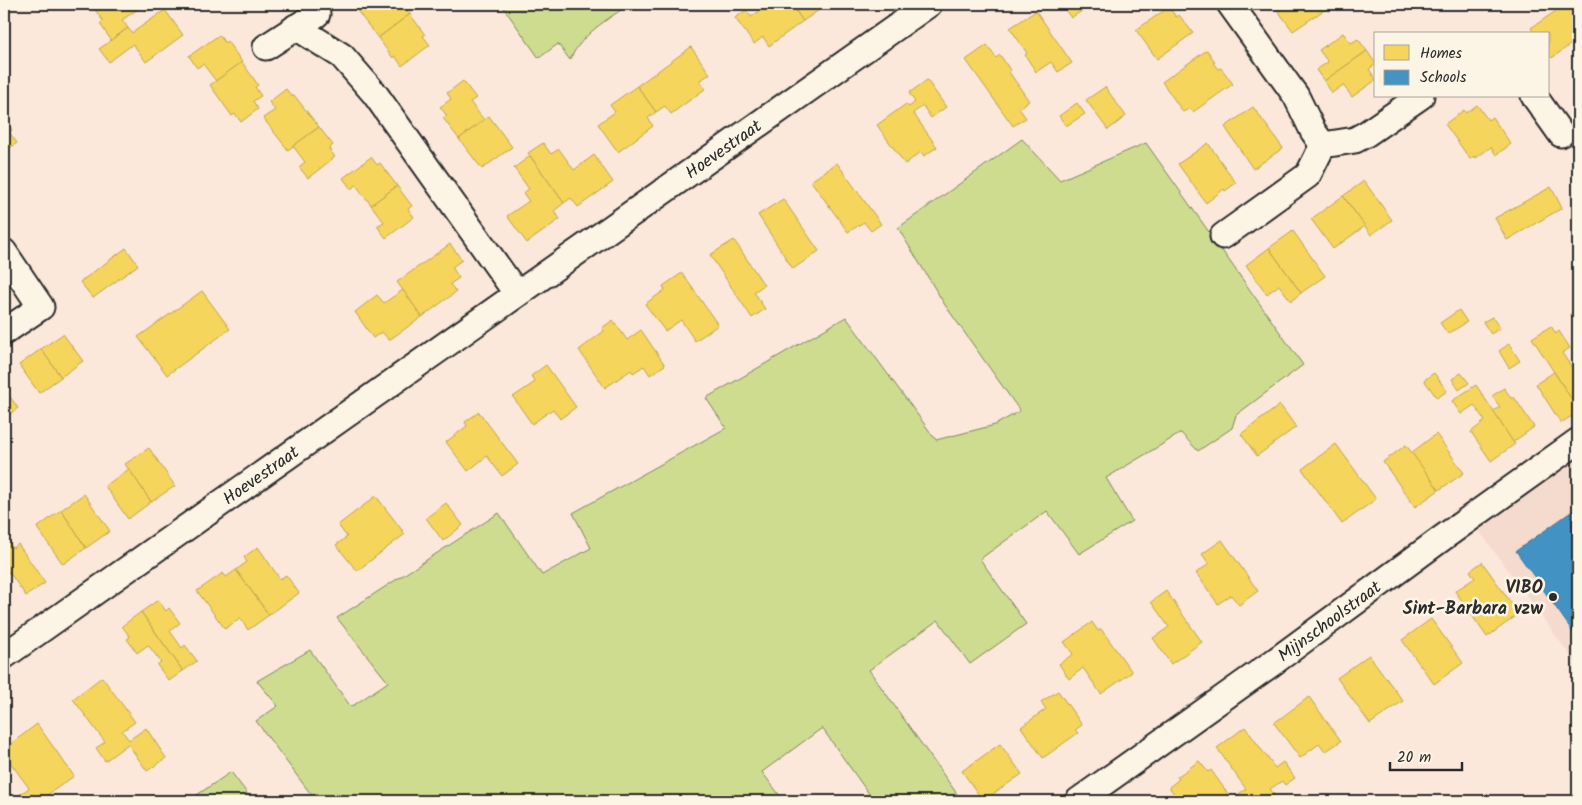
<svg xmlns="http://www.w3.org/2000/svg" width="1582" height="805" viewBox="0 0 1582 805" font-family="Kalam,sans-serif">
<rect width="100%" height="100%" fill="#fbe8da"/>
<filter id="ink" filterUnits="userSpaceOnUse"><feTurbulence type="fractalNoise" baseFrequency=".02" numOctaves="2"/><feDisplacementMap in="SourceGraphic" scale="10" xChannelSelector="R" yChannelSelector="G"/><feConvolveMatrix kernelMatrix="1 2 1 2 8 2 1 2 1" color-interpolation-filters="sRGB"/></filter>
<g filter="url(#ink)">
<!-- built -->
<path fill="#f5dace" d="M1578,456V666L1478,529Z"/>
<!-- green -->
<g fill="#cedc90" stroke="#7c845e">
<path d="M501,4H630C608,19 581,34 570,60L558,44L539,58Z"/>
<path d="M1022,139L1060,180L1146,143L1303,365L1236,415L1232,428L1198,451L1181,433L1106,478L1132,521L1079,554L1047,511L980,559L1026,624L970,664L938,620L869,670L962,801H874L822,728L762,772L784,801H316L256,721L278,706L257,681L310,650L351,707L388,682L337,618L499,513L542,575L591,548L573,513L726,428L706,398L846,317L936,440L995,425L1020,411L945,305L898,228Z"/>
<path d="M231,772L253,801H193L191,799Z"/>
</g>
<!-- homes -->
<g fill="#f6d55c" stroke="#b9a24d">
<path d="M91,4H145L122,20L128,28L111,40L100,24L103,21Z"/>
<path d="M360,4H402L410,14L378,38L355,8Z"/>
<path d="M770,4H791L803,21L769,46L763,37L754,44L735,18L746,10L751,17Z"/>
<path d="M791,4H828L803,21Z"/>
<path d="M1061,4H1092L1071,18Z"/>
<path d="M1273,4H1333L1293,31Z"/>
<path d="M1566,4H1574L1578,9V39L1552,58L1548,53V34H1535L1531,28Z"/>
<path d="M1169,7L1176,17L1179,15L1193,33L1157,59L1136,30Z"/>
<path d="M165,10L183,35L146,62L133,44L109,62L99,49L128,28L132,33Z"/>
<path d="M1036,11L1072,63L1058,72L1051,62L1036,72L1025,55L1027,53L1010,28Z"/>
<path d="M410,14L425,35L423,36L430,45L402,66L395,56L393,58L378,38Z"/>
<path d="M1343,33L1351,43L1358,39L1367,51L1324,81L1316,70L1328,62L1319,50Z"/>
<path d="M219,35L225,43L227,41L242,62L216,81L203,64L197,68L189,56Z"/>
<path d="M987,45L996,58L1000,55L1010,70L1009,72L1029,101L1019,108L1026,118L1013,126L966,60Z"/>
<path d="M691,47L710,74L699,81L705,89L671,114L665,106L656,112L637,86Z"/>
<path d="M1207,50L1215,62L1213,63L1218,69L1221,68L1233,84L1193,112L1190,108L1183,112L1162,82Z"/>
<path d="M1367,51L1376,64L1369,69L1376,80L1352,97L1343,85L1332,93L1324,81Z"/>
<path d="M242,62L258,85L255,87L261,96L253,101L258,109L241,122L235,114L232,116L210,85Z"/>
<path d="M927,80L946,107L931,118L923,106L913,113L937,147L924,156L921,152L905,164L877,125L906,104L909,107L915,102L909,93Z"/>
<path d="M463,81L476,98L470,102L484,120L459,139L443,118L447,116L440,107L451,99L447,93Z"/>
<path d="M637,86L656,112L648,118L653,126L618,152L598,124L615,112L610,105Z"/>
<path d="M1105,87L1126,116L1108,130L1086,100Z"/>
<path d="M286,89L292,97L294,95L319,127L288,150L263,118L275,110L269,102Z"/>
<path d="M1077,103L1085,114L1066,126L1059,116Z"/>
<path d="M1477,105L1488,120L1492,117L1511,144L1496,155L1491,147L1476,158L1474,156L1470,159L1445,124L1464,110L1466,113Z"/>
<path d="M1253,107L1283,148L1253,169L1225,127Z"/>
<path d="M489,116L512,147L482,169L459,139Z"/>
<path d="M5,120L12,130L9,132L17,143L4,152V121Z"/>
<path d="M319,127L333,145L329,149L335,157L308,178L299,167L305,162L293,146Z"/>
<path d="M543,143L551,154L559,149L574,170L594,155L613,182L578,207L571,198L564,203L528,153Z"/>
<path d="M1208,143L1236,183L1225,191L1224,189L1206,203L1178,164Z"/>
<path d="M530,156L564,203L554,211L560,219L527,243L507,216L529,201L523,193L529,189L514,168Z"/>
<path d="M371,157L377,165L380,163L397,186L371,205L356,185L351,189L343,178Z"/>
<path d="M837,163L881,224L871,231L864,222L848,232L811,181Z"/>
<path d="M1364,181L1392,220L1371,235L1343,196Z"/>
<path d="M397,186L412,206L408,209L414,217L386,238L377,226L384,222L371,205Z"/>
<path d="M1551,187L1562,208L1507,240L1495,218Z"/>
<path d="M1343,196L1365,226L1333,249L1311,219Z"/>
<path d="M783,199L819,251L793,269L758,215Z"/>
<path d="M1293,231L1325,276L1301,293L1269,248Z"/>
<path d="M734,240L764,285L754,292L765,309L752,318L710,255Z"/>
<path d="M450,244L462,260L452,267L459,278L450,284L456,292L422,317L397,282Z"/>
<path d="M126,248L138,265L93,298L80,282Z"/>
<path d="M1269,248L1301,293L1291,301L1279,285L1267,294L1246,265Z"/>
<path d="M682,273L718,325L695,341L681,320L665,331L645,304L665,290L663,286Z"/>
<path d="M403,290L422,317L389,340L382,332L373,338L355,312L377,295L384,303Z"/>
<path d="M202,291L230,329L167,375L138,337Z"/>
<path d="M1578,309V327L1570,314Z"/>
<path d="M1459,310L1467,322L1448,334L1440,323Z"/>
<path d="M1492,317L1500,328L1491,334L1483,322Z"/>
<path d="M613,320L627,340L641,330L665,365L650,375L644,366L633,373L631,370L605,388L579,350L604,331L602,328Z"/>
<path d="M1551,326L1556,334L1559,331L1570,348L1562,353L1578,377V409L1532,338Z"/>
<path d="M63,334L83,361L61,377L41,349Z"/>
<path d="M1509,344L1520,361L1509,368L1499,351Z"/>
<path d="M41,349L61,377L39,393L19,365Z"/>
<path d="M546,365L576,407L560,419L553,409L532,424L513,397L535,382L531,376Z"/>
<path d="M1554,372L1578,409V412L1561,423L1536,384Z"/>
<path d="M1434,373L1447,391L1437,398L1424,380Z"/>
<path d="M1461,373L1469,383L1459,390L1452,379Z"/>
<path d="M1476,385L1515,444L1491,461L1471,432L1485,421L1474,405L1461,414L1452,401Z"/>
<path d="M4,388L18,408L4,418Z"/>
<path d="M1504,388L1512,399L1514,397L1534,427L1513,442L1493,411L1500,407L1492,396Z"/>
<path d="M1280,405L1296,427L1257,456L1241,434Z"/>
<path d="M479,412L518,464L502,476L487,456L468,471L446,442L467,426L465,422Z"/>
<path d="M1436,434L1464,473L1439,490L1411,453Z"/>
<path d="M1336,444L1376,499L1342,524L1302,469Z"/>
<path d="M1406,445L1439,490L1415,507L1383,462Z"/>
<path d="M149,448L175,486L151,502L125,464Z"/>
<path d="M129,469L151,502L128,519L105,486Z"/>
<path d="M84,494L110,531L86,548L61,510Z"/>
<path d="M376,496L405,534L357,571L336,545L347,537L338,525Z"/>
<path d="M446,503L463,525L443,541L426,518Z"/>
<path d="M61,510L86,548L63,564L37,528Z"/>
<path d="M4,535L13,548L18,544L45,583L26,596L9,572L5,575L4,572Z"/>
<path d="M1222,540L1258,591L1239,605L1231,595L1218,604L1196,573L1209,564L1202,554Z"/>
<path d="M258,547L280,579L286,575L299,593L269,615L236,570L247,562L244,557Z"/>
<path d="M1482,562L1519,614L1487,637L1455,591L1475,578L1470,571Z"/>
<path d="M236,570L269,615L248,630L240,618L225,629L197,591L223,573L226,577Z"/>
<path d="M4,588L10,598L4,602Z"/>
<path d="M1166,591L1202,642L1171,664L1153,638L1169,627L1151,602Z"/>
<path d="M158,600L166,611L169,608L180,623L170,631L182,648L185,645L197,661L183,671L141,612Z"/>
<path d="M141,612L183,671L169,681L157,665L161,662L148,645L137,653L127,639L130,637L122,626Z"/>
<path d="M1431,619L1463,663L1434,684L1402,640Z"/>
<path d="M1092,622L1098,631L1101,629L1132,672L1101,694L1083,668L1069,679L1059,664L1073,654L1064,642Z"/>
<path d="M1369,655L1403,701L1370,724L1337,678Z"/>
<path d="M102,677L135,722L122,731L129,740L146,728L166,758L147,771L128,744L105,761L96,748L105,742L73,699Z"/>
<path d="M1058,691L1082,725L1075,730L1078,733L1043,758L1021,727L1046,709L1041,702Z"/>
<path d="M1309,697L1341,741L1325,752L1319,744L1300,758L1274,723Z"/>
<path d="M37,724L74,776L39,801H24L19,795L29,788L4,754V749Z"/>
<path d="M1245,727L1275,768L1283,762L1295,778L1285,785L1282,781L1270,789L1279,801H1242L1237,795L1246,789L1217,748Z"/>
<path d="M1000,744L1022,774L983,801L962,771Z"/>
<path d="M1199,761L1208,772L1211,770L1233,801H1195L1190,795L1179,801L1169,787L1179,779L1177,777Z"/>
</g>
<!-- schools -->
<path fill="#4393c3" stroke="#3c7495" d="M1578,507V639L1516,551Z"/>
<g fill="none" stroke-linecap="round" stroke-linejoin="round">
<!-- minor casing -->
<g stroke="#2b2b2b" stroke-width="29">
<g id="minor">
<path d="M1230,4L1296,96L1313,131L1323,145"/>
<path d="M296,27L342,56L375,94L517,294"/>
<path d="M266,47L317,14"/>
<path d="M1534,96L1561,134"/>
<path d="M1323,145L1355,140L1366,134L1421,96"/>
<path d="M1223,236L1308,175L1323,145"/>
<path d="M4,252L41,307L4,332"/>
<path id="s1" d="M4,656L929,4"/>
<path id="s2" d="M1078,801L1271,664L1441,539L1578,441"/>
</g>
</g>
<!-- path -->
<path stroke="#2b2b2b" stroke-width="3" stroke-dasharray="1 4" stroke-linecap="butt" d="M271,4L278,10"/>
<!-- minor -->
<use href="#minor" stroke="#fcf5e5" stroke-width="25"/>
</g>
</g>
<!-- markers -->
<circle fill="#2b2b2b" stroke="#fcf5e5" stroke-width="2" cx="1553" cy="597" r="5"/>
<g text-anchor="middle" stroke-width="5" stroke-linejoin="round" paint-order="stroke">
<!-- street labels -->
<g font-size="18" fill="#2b2b2b" stroke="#fcf5e5">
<text dy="6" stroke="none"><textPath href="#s1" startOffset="880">Hoevestraat</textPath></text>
<text dy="6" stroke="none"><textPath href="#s1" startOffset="314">Hoevestraat</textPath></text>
<text dy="6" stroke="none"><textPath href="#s2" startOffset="309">Mijnschoolstraat</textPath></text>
</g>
<!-- poi labels -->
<g font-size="18" font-weight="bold" fill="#2b2b2b" stroke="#fcf5e5" text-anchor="end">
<text x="1543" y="593">VIBO<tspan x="1543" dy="21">Sint-Barbara vzw</tspan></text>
</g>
</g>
<!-- margin -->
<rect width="1582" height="805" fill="none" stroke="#fcf5e5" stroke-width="20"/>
<rect x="10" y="10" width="1562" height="785" fill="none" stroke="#2b2b2b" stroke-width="2" filter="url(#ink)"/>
<!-- legend -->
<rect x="1374" y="32" width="175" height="65" fill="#fcf5e5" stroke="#a8a49b"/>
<rect x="1384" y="45" width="25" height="15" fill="#f6d55c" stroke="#a8a49b"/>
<text x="1420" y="58" font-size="15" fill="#2b2b2b">Homes</text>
<rect x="1384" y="70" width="25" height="15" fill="#4393c3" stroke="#a8a49b"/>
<text x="1420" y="82" font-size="15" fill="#2b2b2b">Schools</text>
<!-- scale -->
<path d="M1390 762v8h72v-8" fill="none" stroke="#2b2b2b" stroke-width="2.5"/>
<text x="1397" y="762" font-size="15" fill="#2b2b2b" stroke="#fcf5e5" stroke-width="4" paint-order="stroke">20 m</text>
</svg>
